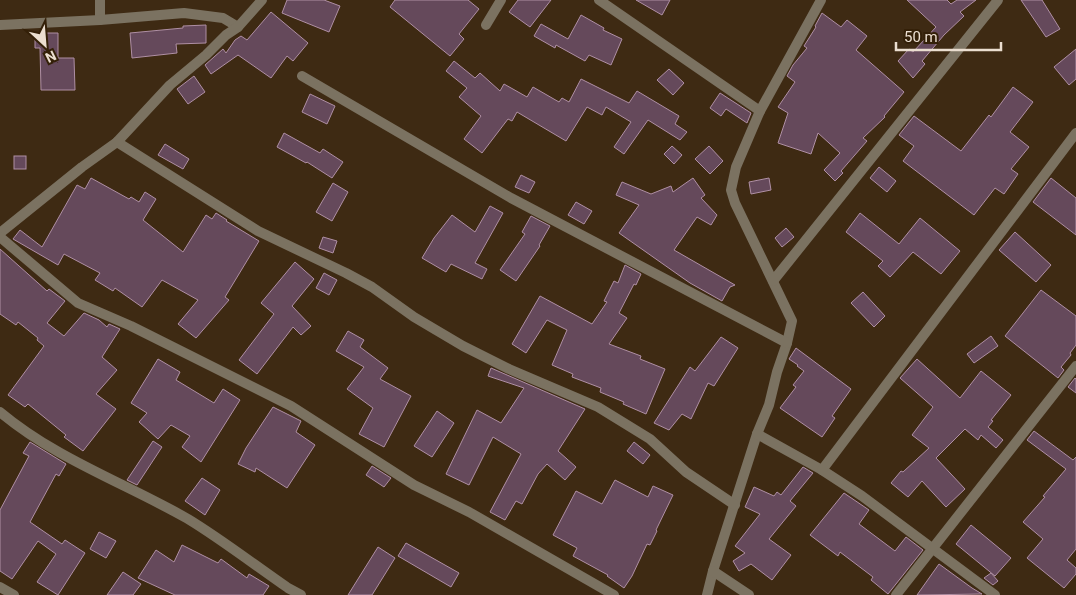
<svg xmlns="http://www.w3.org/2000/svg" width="1076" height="595" viewBox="0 0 1076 595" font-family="Roboto,sans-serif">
<rect width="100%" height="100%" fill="#3e2a13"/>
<!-- building -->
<g fill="#65495b" stroke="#af8fa4">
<path d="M287,0H324L340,6L329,32L282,13Z"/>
<path d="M395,0H468L479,9L459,34L464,39L450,56L390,7Z"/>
<path d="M518,0H551L530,27L509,12Z"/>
<path d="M636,0H670L662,15Z"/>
<path d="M907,0H947L951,4L957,0H976L960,12L964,16L944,35L922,61L925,64L913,78L898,61L909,49L913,52L936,27Z"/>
<path d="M1021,0H1042L1060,29L1046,37Z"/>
<path d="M271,12L308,43L293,61L287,56L271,78L238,55L211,74L205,65L223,49L226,53L235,40L241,36L247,40Z"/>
<path d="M822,13L841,27L847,20L867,36L856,50L904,92L884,116L885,117L863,138L867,141L841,171L843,173L835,181L824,170L840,153L818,133L811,154L778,143L788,113L778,107L795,82L787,76L793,65L807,48L804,46L816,27L815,26Z"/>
<path d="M581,15L604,28L603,30L622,39L611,65L589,55L585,61L556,45L555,48L534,36L541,24L568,39Z"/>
<path d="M206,25V43L176,44L177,53L132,58L130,33L183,28V26Z"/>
<path d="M35,33H58V58H74L75,90H41L40,48H35Z"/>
<path d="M1076,49V79L1069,85L1054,67Z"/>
<path d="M454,61L475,78L480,73L500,91L504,84L527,97L533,87L559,102L562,98L569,102L581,79L629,103L637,91L679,116L675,124L687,132L680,140L648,120L624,154L614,147L631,122L606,107L602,115L587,107L566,141L517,112L512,121L508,119L482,153L464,139L481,116L459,97L467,88L446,71Z"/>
<path d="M669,69L684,83L673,95L657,80Z"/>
<path d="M194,76L205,92L188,104L177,89Z"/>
<path d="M1013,87L1033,102L1010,132L1029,147L1011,169L1018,174L1004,194L995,188L974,215L903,161L914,146L899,135L914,116L961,151L989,115L991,117Z"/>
<path d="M720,93L751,113L747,123L726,109L721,116L710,108Z"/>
<path d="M310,94L335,106L327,124L302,112Z"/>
<path d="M284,133L320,153L323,149L343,162L332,178L307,162L306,163L277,147Z"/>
<path d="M165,144L189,159L183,169L158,155Z"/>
<path d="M672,146L682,155L674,164L664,154Z"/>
<path d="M709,146L723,161L710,174L695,159Z"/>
<rect x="14" y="156" width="12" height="13"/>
<path d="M879,167L896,181L887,192L870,178Z"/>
<path d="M521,175L535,182L529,193L515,187Z"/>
<path d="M91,178L129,199L131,197L139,202L145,192L156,199L143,220L183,252L206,215L212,219L216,213L227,220L226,221L259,241L225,297L229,300L196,338L178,324L198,300L162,280L142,307L115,288L113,291L95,280L100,273L64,254L58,265L13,239L20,230L42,247L77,185L85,189Z"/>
<path d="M693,178L705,195L701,198L717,215L711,225L697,217L674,250L735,285L730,287L722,301L690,283L619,233L639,205L616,195L622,182L651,194L671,186L673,192Z"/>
<path d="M769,178L771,190L751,194L749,182Z"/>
<path d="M1051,178L1076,198V235L1033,202Z"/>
<path d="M333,183L348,192L332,221L316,212Z"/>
<path d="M576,202L592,211L584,224L568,215Z"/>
<path d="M490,206L503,213L475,263L487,269L482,279L451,264L446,272L422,258L434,238L452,215L475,232Z"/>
<path d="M860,213L899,244L920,218L960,251L941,274L913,252L890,277L878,266L883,261L846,232Z"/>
<path d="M531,216L550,226L539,245L540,246L516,281L500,270L525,234L522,232Z"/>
<path d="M786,228L794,237L782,247L775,238Z"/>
<path d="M1015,232L1051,265L1036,282L999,250Z"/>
<path d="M323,237L337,241L333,253L319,248Z"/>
<path d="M0,249L47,291L49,289L65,301L47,323L64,336L84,313L99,320L107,327L109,324L120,329L102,357L117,370L96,394L116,409L83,451L64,437L66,435L28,404L25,407L8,395L44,346L37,340L38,338L18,322L16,325L0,314Z"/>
<path d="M295,262L314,279L292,306L311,326L301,335L293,327L257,374L239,360L274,314L261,303Z"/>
<path d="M625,265L641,274L636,285L634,284L619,313L627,318L609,344L641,356L640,359L665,369L646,414L623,404L624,402L600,392L601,388L572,377L573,374L552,365L567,330L547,320L526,353L512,344L540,296L592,324L607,302L604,301L614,281L618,283Z"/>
<path d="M324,273L337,280L329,295L316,288Z"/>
<path d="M1041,290L1076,316V345L1070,353L1071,355L1061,367L1064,370L1058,378L1005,336Z"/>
<path d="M863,292L885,316L874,327L851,303Z"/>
<path d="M348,331L364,340L360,347L388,368L380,379L411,396L384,447L359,434L373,408L347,389L364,367L336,351Z"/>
<path d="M991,336L998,346L974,363L967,354Z"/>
<path d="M721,337L738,348L714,386L708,383L691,419L682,414L669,430L654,423L690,367L695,371Z"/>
<path d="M796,348L851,389L832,416L835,418L822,437L780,408L796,387L793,385L804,371L797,366L798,365L789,359Z"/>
<path d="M158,359L180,372L176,380L214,403L223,389L240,400L201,462L182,447L190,436L171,425L158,439L139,422L147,413L131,403Z"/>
<path d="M917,359L960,398L981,371L1011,395L991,420L993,421L988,427L1003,440L996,448L981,435L978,440L965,429L936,458L965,489L946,507L922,481L908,497L891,483L901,471L903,472L929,448L912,435L933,407L900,378Z"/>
<path d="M491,368L585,409L558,451L576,467L565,480L547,464L538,474L522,504L516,501L505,520L490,512L521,454L493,437L469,485L446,474L477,410L501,423L524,388L488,376Z"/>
<path d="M1075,378L1076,379V393L1068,387Z"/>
<path d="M273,407L301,421L296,432L315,445L287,488L256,468L255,472L238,464L246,448Z"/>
<path d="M437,411L454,423L432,457L414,446Z"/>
<path d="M1034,431L1073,460L1076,457V549L1067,560L1076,568V574L1064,588L1027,558L1043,539L1023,522L1045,497L1043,496L1066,469L1027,440Z"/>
<path d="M153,441L162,447L137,485L127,480Z"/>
<path d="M30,442L66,464L59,476L56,474L30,522L62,544L65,540L85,553L58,595L37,582L56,554L38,541L12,579L0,571V510L29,456L23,453Z"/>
<path d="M634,442L650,455L643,464L627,451Z"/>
<path d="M372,466L391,478L384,487L366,475Z"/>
<path d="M803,467L813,473L790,501L796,506L769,539L791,555L772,580L751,564L739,571L733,561L745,553L735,546L760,514L745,507L754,487L774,496L777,492L781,495Z"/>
<path d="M202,478L220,490L205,515L185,501Z"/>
<path d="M615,480L648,497L653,486L673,495L656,530L657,531L650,545L647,544L632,576L624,588L607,576L608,575L573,556L577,548L553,535L576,491L602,504Z"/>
<path d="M844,493L869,510L859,524L895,551L906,537L923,550L888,594L871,580L873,577L840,552L838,556L810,535Z"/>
<path d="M971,525L1011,558L995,576L956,544Z"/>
<path d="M99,532L116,541L106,558L90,549Z"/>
<path d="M406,543L459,573L451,587L398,556Z"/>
<path d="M182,545L218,563L221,559L247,578L249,574L269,586L263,595H175L138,578L156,550L174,562Z"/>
<path d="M378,547L395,558L372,595H348Z"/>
<path d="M939,564L972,588L982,594L917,595Z"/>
<path d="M123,572L141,584L133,595H107Z"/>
<path d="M991,573L998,581L993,585L984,578Z"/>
</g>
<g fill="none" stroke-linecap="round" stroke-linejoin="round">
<!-- minor -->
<g stroke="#7b7261" stroke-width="10">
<path d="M100,0V20"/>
<path d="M599,0L760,111L736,167L731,190L735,203L792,321L787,343L777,372L769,405L757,434L713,571L707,595"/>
<path d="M0,25L100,20L184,13L223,18L238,27"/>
<path d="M486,25L501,0"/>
<path d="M302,76L511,198L787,343"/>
<path d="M760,111L821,0"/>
<path d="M117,142L258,231L346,273L372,287L414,317L463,346L509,369L598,407L650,439L686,472L735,505"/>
<path d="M0,233L82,167L117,142L170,85L206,55L226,35L238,27L262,0"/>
<path d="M0,237L78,303L131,326L291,406L414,485L469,512L614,595"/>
<path d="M773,281L998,0"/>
<path d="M0,412C56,459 125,483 188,519C221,539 256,566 288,588L301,595"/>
<path d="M757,434L822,470L862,496L995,595"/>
<path d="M822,470L1076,133"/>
<path d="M713,571L749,595"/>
<path d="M0,587L14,595"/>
<path d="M896,595L1076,366"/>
</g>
</g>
<!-- north arrow -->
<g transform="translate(45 45) rotate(154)" stroke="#342008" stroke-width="4" paint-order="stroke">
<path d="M0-4L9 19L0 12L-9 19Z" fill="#ebded0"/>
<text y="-8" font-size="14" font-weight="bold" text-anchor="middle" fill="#ebded0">N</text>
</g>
<!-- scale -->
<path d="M896 42v8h105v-8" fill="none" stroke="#ebded0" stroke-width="2.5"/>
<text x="904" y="42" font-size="15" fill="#ebded0" stroke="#342008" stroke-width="4" paint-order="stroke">50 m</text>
</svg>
